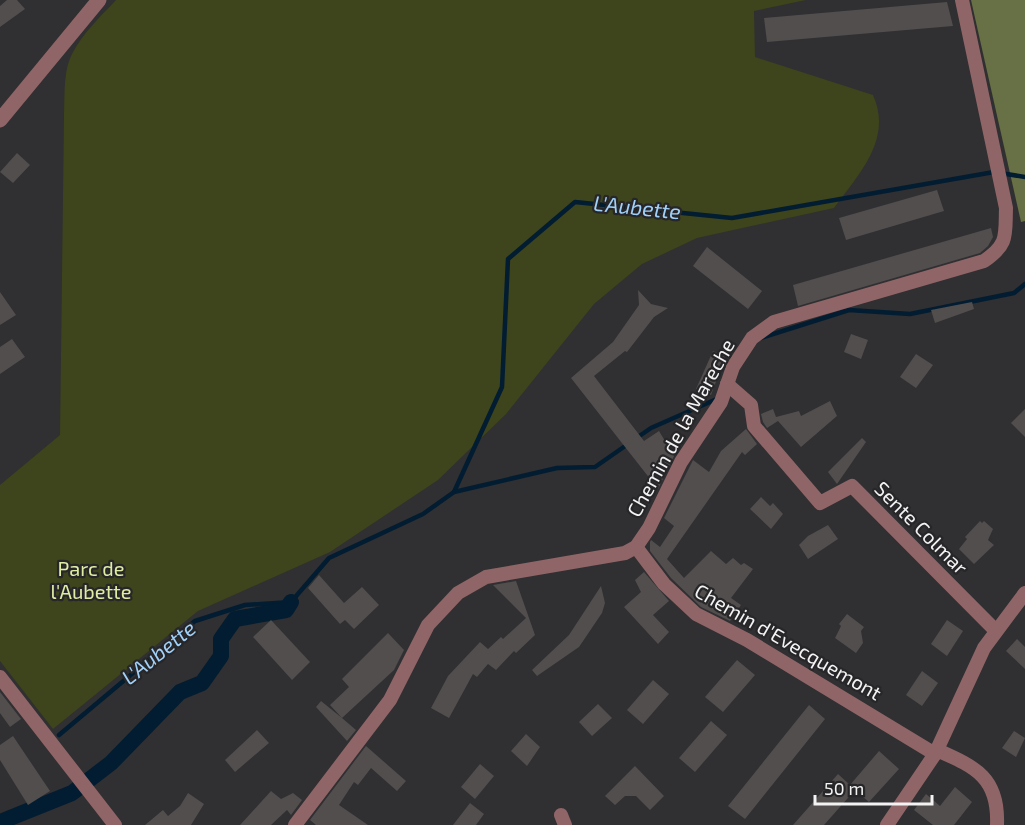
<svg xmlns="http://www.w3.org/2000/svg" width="1025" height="825" viewBox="0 0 1025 825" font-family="'Exo 2',sans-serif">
<rect width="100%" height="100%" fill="#302f32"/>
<!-- green -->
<path fill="#3e441c" d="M116,0H806L754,11L755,57L873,95C893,139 859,174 834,208L697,238L642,264L594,304L506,414L438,480L330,552L198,611L53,729L0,661V485L60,435L64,114C65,96 63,71 72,54C82,34 100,17 116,0Z"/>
<!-- forest -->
<path fill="#687045" d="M971,0H1025V221L1021,222Z"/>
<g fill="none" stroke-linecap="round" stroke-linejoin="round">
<!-- stream -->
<g stroke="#021d31" stroke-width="4.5">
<path d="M761,338L849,310L910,314L1014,293L1025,284"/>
<path d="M635,439L651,428L719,398"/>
<path d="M454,492L502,387L508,259L575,202L732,218L994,172L1025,177"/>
<path d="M59,735L195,621L245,605L291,602L329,558L423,514L454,492L557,468L595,467L628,444"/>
</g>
<!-- canal -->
<path stroke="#021d31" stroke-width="16" d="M0,822L72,793L111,763L180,692L202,683L221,656V639L235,619L286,610L291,602"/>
</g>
<!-- building -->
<g fill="#514e4d">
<path d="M7,0H17L25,9L0,27V6Z"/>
<path d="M947,2L953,26L767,42L764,18Z"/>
<path d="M17,153L30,165L13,183L0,172Z"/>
<path d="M937,190L944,211L846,240L839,218Z"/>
<path d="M991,228L993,237L988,246L980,253L798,306L793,285Z"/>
<path d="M707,247L762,291L748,309L693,266Z"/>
<path d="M638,290L651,304L668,308L654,317L627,352L625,351L594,376L644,441L659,431L674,456L658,489L571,378L613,342L639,305Z"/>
<path d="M0,292L16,315L0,325Z"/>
<path d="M972,302L974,309L935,323L931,310Z"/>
<path d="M851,334L868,340L861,359L844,352Z"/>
<path d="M12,339L25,357L0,374V347Z"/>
<path d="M713,351L725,357L711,395L696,389Z"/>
<path d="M916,354L933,365L916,388L900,377Z"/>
<path d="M830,401L837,416L801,447L778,421L767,428L763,422L761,414L773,409L776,417L799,411L801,416Z"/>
<path d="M1025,409V437L1011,423Z"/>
<path d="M746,429L757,444L745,455L742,452L667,559L684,578L711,551L726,564L733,558L741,565L744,563L753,569L731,598L741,605L730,621L701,607L671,578L650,551V542L651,540L660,547L674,526L664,518L693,460L709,472L721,451Z"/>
<path d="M862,438L866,442L837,484L828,472Z"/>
<path d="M761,497L770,506L773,503L783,514L771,529L750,509Z"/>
<path d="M980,521L982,523L984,521L993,529L988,540L994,545L974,564L959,549L967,539L965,537Z"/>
<path d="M828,525L838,539L808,559L799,545L808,536Z"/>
<path d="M644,572L669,601L653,615L669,632L658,644L624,607L641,592L635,580Z"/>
<path d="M319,575L344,603L362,587L379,605L354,629L345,620L340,624L308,588Z"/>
<path d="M516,581L535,635L516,653L514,651L496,670L488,664L477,677L473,674L449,718L431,708L448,676L480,642L488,649L501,637L503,639L526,618L493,585Z"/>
<path d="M601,586L605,603L602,613L579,647L537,676L532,670L569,635Z"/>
<path d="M847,614L864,627L861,631L863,643L856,653L835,638L841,626L839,624Z"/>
<path d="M271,620L310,662L292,680L253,637Z"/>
<path d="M947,620L963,631L947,656L931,644Z"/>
<path d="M388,633L404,650L394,670L342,718L356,730L347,741L316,707L321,701L342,718L330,705L349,687L342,679Z"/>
<path d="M1017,639L1025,647V669L1006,651Z"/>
<path d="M737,660L755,675L723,712L705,697Z"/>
<path d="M922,671L938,683L922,706L906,695Z"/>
<path d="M653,680L669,694L643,724L627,710Z"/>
<path d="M0,692L21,719L10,727L0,713Z"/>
<path d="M598,704L612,718L592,736L579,722Z"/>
<path d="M809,705L825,719L745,819L728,806Z"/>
<path d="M711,721L727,735L695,772L679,758Z"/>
<path d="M257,730L269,743L235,772L225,760Z"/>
<path d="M1014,731L1025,738L1016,757L1002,748Z"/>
<path d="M526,734L540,747L527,766L511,751Z"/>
<path d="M13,736L50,791L28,805L0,760V745Z"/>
<path d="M366,746L406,781L397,791L371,768L358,785L354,782L339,805L368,825H316L310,820Z"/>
<path d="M879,751L899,769L869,802L855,790L824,825H793L838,774L850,785Z"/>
<path d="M480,764L494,776L475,799L461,787Z"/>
<path d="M635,766L664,796L650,810L636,796H625L615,805L605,796Z"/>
<path d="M955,787L972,802L954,825H933L914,810L926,794L940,806Z"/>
<path d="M271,791L281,799L293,793L302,800L291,815L287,810L271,825H240Z"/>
<path d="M188,793L204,804L191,825H145L163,810L168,816L180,806Z"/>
<path d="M470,803L484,814L476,825H453Z"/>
</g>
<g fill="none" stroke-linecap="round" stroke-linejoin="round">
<!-- minor -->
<g stroke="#906567" stroke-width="14">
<path d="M727,384L751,405L754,426L820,503L852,486L996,631"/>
<path d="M636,547L664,584L696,614L747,640L935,754"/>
<path d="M0,677L115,825"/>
<path d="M937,750C975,767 999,777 997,825"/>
<path d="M561,815L565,825"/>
<path d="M295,825L390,700L428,625L458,593L486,577L625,553L636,547L649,528L681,462L721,402L733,367L752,338L774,322L984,261C1009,244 1005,235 1006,208L962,0"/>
<path d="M887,825L935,754L984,648L1025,593"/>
</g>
<!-- tertiary -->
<path stroke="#906567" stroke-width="15" d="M0,120L99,0"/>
</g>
<g text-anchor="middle" stroke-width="4.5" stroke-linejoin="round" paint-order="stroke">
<!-- street labels -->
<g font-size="20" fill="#f3f3f4" stroke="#272628">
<text transform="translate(681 428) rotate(-61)" y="7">Chemin de la Mareche</text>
<text transform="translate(921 528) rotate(45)" y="7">Sente Colmar</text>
<text transform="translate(788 642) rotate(30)" y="7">Chemin d'Evecquemont</text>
</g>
<!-- park labels -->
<g font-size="20" fill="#dfeda4" stroke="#272628">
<text x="91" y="576">Parc de<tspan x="91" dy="23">l'Aubette</tspan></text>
</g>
<!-- water labels -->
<g font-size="21" font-style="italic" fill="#a1d1f9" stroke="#272628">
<text transform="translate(637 208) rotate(6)" y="7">L'Aubette</text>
<text transform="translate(159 653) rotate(-39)" y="7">L'Aubette</text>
</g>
</g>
<!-- scale -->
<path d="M815 795v9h117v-9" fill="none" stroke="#f3f3f4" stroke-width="3"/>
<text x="824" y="795" font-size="18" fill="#f3f3f4" stroke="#272628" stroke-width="4.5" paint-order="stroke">50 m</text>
</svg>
